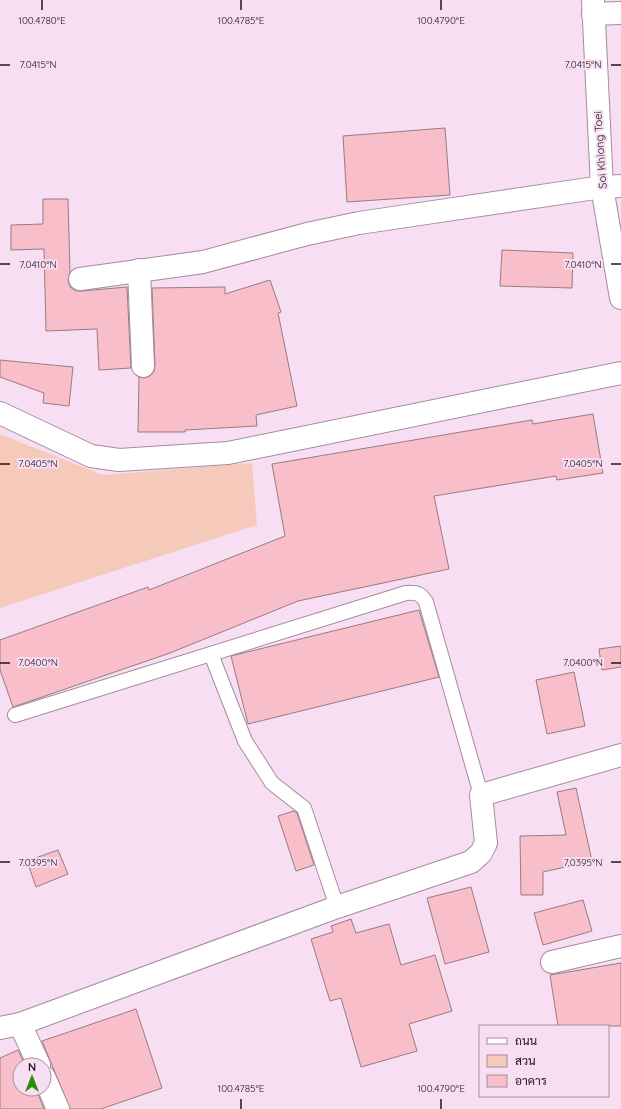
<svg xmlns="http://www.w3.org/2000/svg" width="621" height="1109" viewBox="0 0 621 1109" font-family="Quicksand,Sarabun,sans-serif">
<rect width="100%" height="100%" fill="#f7def2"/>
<!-- green -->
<path fill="#f6cabb" d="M0,434L103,475L252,463L257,525L0,608Z"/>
<!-- building -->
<g fill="#f8bec9" stroke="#997b81">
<path d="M445,128L450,195L347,202L343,136Z"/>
<path d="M43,199H68L70,272L68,280L70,287L76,291H82L127,287L131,368L99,370L97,329L46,331L44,249L11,250V225L43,224Z"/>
<path d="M502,250L573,253L572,288L500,286Z"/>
<path d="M270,280L281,312L278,313L297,406L256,415L257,426L185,430V432H138L139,377L144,378L150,376L154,371L155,365L152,288L225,287V294Z"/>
<path d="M0,360L73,367L69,406L43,403L44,393L0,377Z"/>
<path d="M593,414L603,473L557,480L556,476L434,496L449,569L298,601L170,653L13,707L0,670V640L148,587L149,590L285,536L272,464L532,420L533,424Z"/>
<path d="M419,610L439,677L248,724L231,656Z"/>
<path d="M621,646V667L602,670L599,649Z"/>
<path d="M574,672L585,726L547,734L536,680Z"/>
<path d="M576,788L592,861L543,872V895H521L520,836L566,835L557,792Z"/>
<path d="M294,811L297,813L314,865L296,871L278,816Z"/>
<path d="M58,850L68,874L36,887L27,861Z"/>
<path d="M471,887L489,952L445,964L427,898Z"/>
<path d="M583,900L592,931L543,945L534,913Z"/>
<path d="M351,919L356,933L389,924L401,965L435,955L452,1011L409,1024L417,1051L361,1067L341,998L330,1001L311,939L333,932L331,926Z"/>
<path d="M621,963V1026H558L550,975Z"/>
<path d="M136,1009L162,1088L101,1109H70L42,1041Z"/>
<path d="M18,1050L25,1065H20V1089H36L44,1109H0V1058Z"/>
</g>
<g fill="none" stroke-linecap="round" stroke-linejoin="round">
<!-- lane casing -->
<g stroke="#a38c9f" stroke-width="16">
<g id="lane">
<path d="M211,654L245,741L272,783L304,808L337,907"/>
<path d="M15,715L406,593C417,592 420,593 426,602L481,795"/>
</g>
</g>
<!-- street casing -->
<g stroke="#a38c9f" stroke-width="24">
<g id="street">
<path d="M593,0L602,187L621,298"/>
<path d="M593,14L621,13"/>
<path d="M139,270L143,366"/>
<path d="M80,279L203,262L307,234L359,223L602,187L621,186"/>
<path d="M0,413L91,456L119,460L228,453L621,373"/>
<path d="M552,962L621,946"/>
<path d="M20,1024L39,1065"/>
<path d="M0,1028L20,1024L337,907L471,862L481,853L486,843L481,795L621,755"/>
<path d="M44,1077L58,1109"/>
</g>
</g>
<!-- lane -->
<use href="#lane" stroke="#fff" stroke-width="14"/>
<!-- street -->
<use href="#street" stroke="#fff" stroke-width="22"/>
</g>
<!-- ticks -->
<path fill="none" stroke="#20171e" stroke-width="1.5" d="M42,0V10M241,0V10M441,0V10M0,65H10M611,65H621M0,264H10M611,264H621M0,464H10M611,464H621M0,663H10M611,663H621M0,862H10M611,862H621M241,1099V1109M441,1099V1109"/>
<g text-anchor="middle" stroke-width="4" stroke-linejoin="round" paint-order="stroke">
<!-- street labels -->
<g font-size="11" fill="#20171e" stroke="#f7def2">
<text transform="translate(600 150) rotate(-94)" y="4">Soi Khlong Toei</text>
</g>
</g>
<g font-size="10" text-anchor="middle" fill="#20171e" stroke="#f7def2" stroke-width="4" stroke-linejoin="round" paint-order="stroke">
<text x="42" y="24">100.4780°E</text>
<text x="241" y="24">100.4785°E</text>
<text x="441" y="24">100.4790°E</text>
<text x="38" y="68">7.0415°N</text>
<text x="583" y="68">7.0415°N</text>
<text x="38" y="268">7.0410°N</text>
<text x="583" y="268">7.0410°N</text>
<text x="38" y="467">7.0405°N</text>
<text x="583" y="467">7.0405°N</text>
<text x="38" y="666">7.0400°N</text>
<text x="583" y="666">7.0400°N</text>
<text x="38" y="866">7.0395°N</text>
<text x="583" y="866">7.0395°N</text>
<text x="241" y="1092">100.4785°E</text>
<text x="441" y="1092">100.4790°E</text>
</g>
<!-- legend -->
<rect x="479" y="1025" width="130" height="72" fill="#f7def2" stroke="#a18e9d"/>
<rect x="487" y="1038" width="20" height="6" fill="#ffffff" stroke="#a18e9d"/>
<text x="515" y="1045" font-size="12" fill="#20171e">ถนน</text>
<rect x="487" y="1055" width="20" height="12" fill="#f6cabb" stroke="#a18e9d"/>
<text x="515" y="1065" font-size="12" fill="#20171e">สวน</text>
<rect x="487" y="1075" width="20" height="12" fill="#f8bec9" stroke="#a18e9d"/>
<text x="515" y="1085" font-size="12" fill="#20171e">อาคาร</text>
<!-- north arrow -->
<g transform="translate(32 1077)"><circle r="19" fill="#f7def2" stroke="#a18e9d"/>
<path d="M0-3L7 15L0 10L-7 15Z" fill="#2b8d03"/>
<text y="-6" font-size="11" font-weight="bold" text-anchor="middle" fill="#20171e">N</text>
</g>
</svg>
